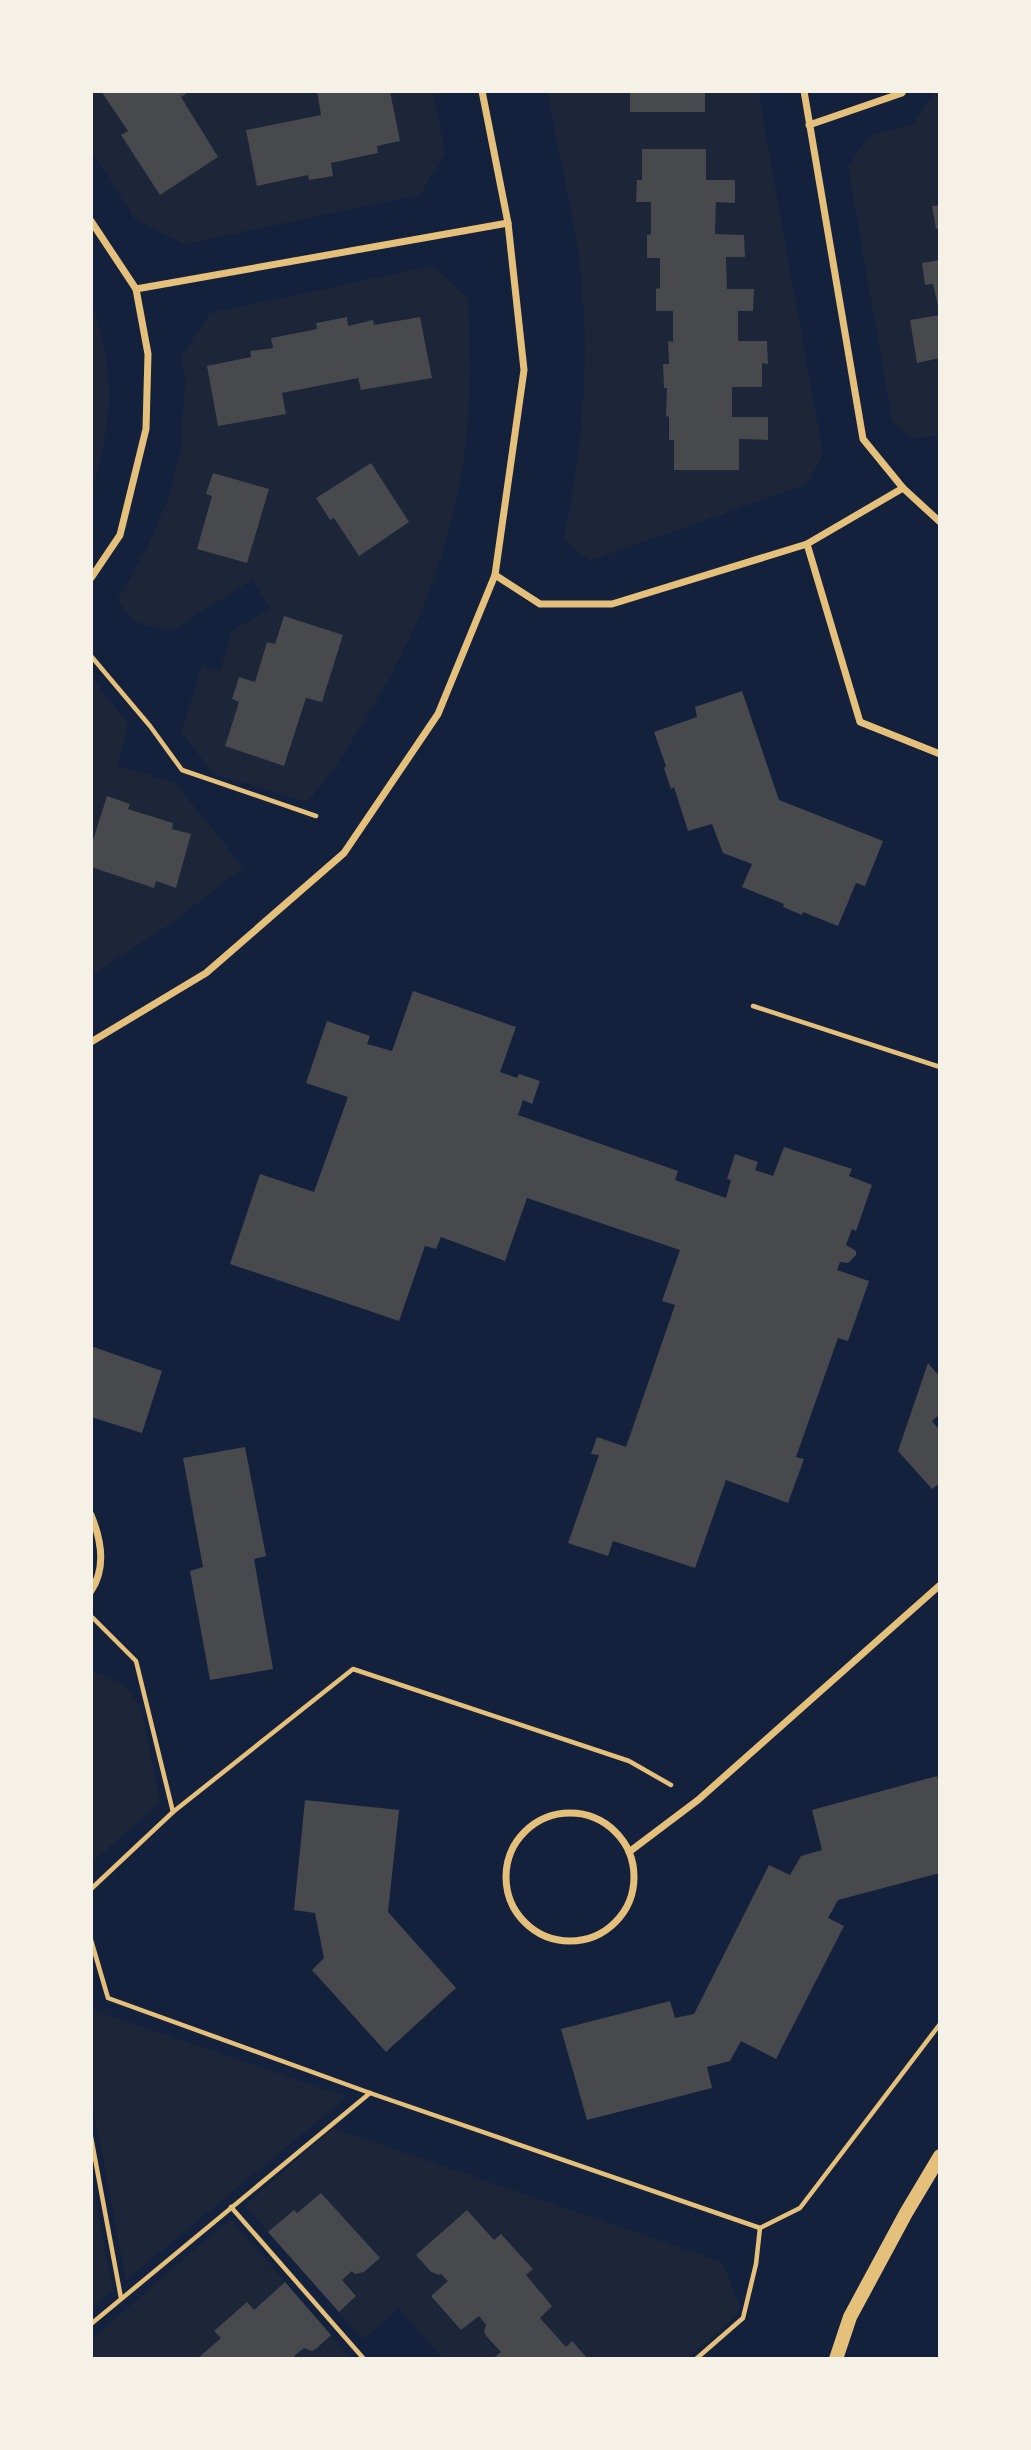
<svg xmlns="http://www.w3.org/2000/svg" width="1031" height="2450" viewBox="0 0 1031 2450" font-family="'Nunito Sans',sans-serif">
<rect width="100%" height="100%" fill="#14213d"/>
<!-- green -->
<g fill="#1d2539" fill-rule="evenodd">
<path d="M91,91H102L128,131L121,136L161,194L218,157L181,97L186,94L184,91H317L321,115L246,130L258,186L308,175L333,176L331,163L378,154L377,146L390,91H433L445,153L420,195L184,244L135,219L91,151Z"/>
<path d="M547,91H630L631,112H704L705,91H758L823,454L807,484L590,561L564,539C583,446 591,353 579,259C571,202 557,147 547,91ZM642,149H705L706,180L735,181L734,203L716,202L715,234L744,235L745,257H726L727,289L754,290L753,310L738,311V341L767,342L768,363H762V387H732V417H768V440L739,439L738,470H674V440H669L667,388H664L663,364H669L668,342H673V311L656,310V289L660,288V258L647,257V235L651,234V202H636L637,181L642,180Z"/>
<path d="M935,91H940V205L933,206L940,228V260L922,264L925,285L933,284L940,315L911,320L917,363L940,358V435L912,439L892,420L848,167L868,136L912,125Z"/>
<path d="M433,266L468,299C470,343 471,387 467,432C457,535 418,637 362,724C346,751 328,779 307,802L214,774L181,732L202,666L220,671L232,631L270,609L252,580L171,631L135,622L117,600L148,547L169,496L181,450L185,382L182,356L210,313ZM346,317L348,326L373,320L374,325L420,317L432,377L361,390L358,378L282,393L285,414L219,426L251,357L250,351L273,348L272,337L317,329L316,322ZM371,463L359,555L334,518L329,520L316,498ZM213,474L268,489L247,562L197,549L212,496L206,494ZM284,616L343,635L322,702L306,698L225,746L239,702L232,699L239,678L255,682L267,643L275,644Z"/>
<path d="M91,304C116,361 112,433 91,490Z"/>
<path d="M91,677L129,725L117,765L175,783L243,867L175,921L91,975V867L154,888L156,881L176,888L191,835L172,829L173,823L128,809L130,805L107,797L91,846Z"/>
<path d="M91,1671L123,1684L141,1707L160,1803L91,1863Z"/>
<path d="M91,2009L347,2097L126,2280L91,2096Z"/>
<path d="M333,2128L722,2262L740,2307L737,2315L686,2359H588L572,2342L566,2347L540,2318L552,2306L526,2275L532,2268L501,2234L494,2240L467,2210L416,2255L431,2272L439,2275L441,2274L448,2281L431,2296L461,2330L479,2316L486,2325C483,2336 493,2344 501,2352L492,2359H443L399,2309L363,2339L339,2312L356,2296L342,2280L352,2271L355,2274L364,2272L380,2258L321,2193L297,2213L294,2210L268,2232L245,2205Z"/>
<path d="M91,2177L113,2291L91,2310Z"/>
<path d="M230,2219L285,2282L254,2310L214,2331L221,2338L197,2359H91V2340Z"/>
<path d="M331,2335L351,2359H297L294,2356L304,2348L314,2350Z"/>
</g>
<!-- building -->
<g fill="#48494c">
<path d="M101,91H184L186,94L181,97L218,157L160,195L121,135L128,131Z"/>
<path d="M317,91H390L400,141L377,146L378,153L331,163L333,176L309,180L308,175L257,186L246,130L321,115Z"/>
<rect x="630" y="91" width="75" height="21"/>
<path d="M642,149H706V180H735V203L716,202L715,234L744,235L745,257H726L727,289H754L753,311H738V341H767L768,364L762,363V387H732V417H768V440L739,439V470H674V440H669V416L666,417L667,388H664L663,364H669L668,341L673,342V311H656V289L660,288V258H647V235L651,234V202H636L637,180H642Z"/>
<path d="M940,205V228L936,229L932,206Z"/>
<path d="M940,260V310H939L933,284L925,285L922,263Z"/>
<path d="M940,315V358L917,363L910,320Z"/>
<path d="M347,317L348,326L373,320L374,325L420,317L432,378L361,390L358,378L282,393L286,414L218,426L207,366L251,357L250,351L273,348L271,338L317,329L316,323Z"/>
<path d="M371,463L409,522L359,556L334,518L330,520L316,498Z"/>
<path d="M213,473L269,489L247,563L197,549L212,496L206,494Z"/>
<path d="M284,616L343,635L322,702L306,698L284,766L225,746L239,702L232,699L239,677L255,682L267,642L275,644Z"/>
<path d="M742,691L779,800L883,841L865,886L856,883L838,926L803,912L802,915L783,907L784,904L742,887L752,864L723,853L712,824L688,831L674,787L671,789L664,768L666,766L654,732L697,717L695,707Z"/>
<path d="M107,796L130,804L128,809L173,823L172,829L191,834L176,888L156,881L154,888L91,867V846Z"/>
<path d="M413,991L516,1027L500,1072L517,1078L519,1074L540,1081L532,1104L523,1100L518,1115L678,1171L675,1180L726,1198L731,1180L727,1179L735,1154L758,1162L755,1170L773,1176L784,1147L852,1169L849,1176L872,1185L856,1231L852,1229L846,1245L856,1251V1255L848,1263L840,1262L837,1270L869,1281L848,1341L838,1338L796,1457L804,1459L788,1503L726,1480L695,1568L613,1541L608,1556L568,1543L599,1455L591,1454L597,1437L626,1447L675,1305L662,1301L680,1250L527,1198L505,1261L441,1237L436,1249L425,1246L399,1321L230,1264L260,1174L314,1192L348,1097L306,1083L327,1021L370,1036L367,1044L392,1051Z"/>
<path d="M91,1346L162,1371L142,1433L91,1417Z"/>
<path d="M928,1363L940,1377V1414L932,1421L940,1431V1483L932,1489L898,1451Z"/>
<path d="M245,1447L266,1556L254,1559L273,1669L210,1680L190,1571L203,1567L183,1458Z"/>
<path d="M937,1776L940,1789V1873L838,1900L828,1918L844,1926L776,2059L741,2041L730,2061L707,2067L712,2088L587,2120L561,2029L670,2001L675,2018L694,2014L769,1865L790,1875L801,1856L822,1850L812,1810Z"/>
<path d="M305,1800L399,1810L388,1912L456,1988L386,2052L312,1970L324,1958L315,1913L294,1910Z"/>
<path d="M321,2193L380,2258L364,2272L355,2274L352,2271L342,2280L356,2296L339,2312L268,2232L294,2210L297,2213Z"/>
<path d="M467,2210L494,2240L501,2234L533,2269L526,2275L552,2306L540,2318L566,2347L572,2341L588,2359H492L501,2352L486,2336L484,2331L486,2325L479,2316L461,2330L431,2296L448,2281L441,2274L439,2275L431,2272L416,2255Z"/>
<path d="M285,2282L331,2335L317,2348L312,2351L304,2348L294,2356L297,2359H197L221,2338L214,2331L230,2317L247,2302L254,2310Z"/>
</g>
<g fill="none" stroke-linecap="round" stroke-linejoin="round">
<!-- path -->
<g stroke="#e5c07b" stroke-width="4.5">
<path d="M91,656L150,726L182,770L316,816"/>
<path d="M753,1006L940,1067"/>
<path d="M93,1618L136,1661L173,1812"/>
<path d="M91,1889L173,1812L353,1669L629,1761L671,1785"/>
<path d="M91,1940L108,1998L370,2093L760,2228L800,2208L940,2024"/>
<path d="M91,2137L121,2298"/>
<path d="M231,2207L364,2359"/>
<path d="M91,2324L370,2093"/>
<path d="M696,2359L743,2318L756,2264L760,2228"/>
</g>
<!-- minor -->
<g stroke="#e5c07b" stroke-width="7">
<path d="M804,91L863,439L903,488"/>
<path d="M809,125L902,93L903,91"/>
<path d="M91,221L136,289L148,354L146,429L120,535L91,578"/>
<path d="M136,289L508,223"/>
<path d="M807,544L860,722L940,754"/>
<path d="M495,575L540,604H612L807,544L903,488L940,522"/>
<path d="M91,1042L206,973L344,853L438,714L495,575L524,370L508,223L482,91"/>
<path d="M91,1515C101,1539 107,1567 91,1591"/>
<circle cx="570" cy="1877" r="64"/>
<path d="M629,1852L698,1800L940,1585"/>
</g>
<!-- secondary -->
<path stroke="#e5c07b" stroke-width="14" d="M836,2359L850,2317L906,2213L940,2156"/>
</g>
<!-- border -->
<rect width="1031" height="2450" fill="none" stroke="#f6f1e7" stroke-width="186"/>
</svg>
